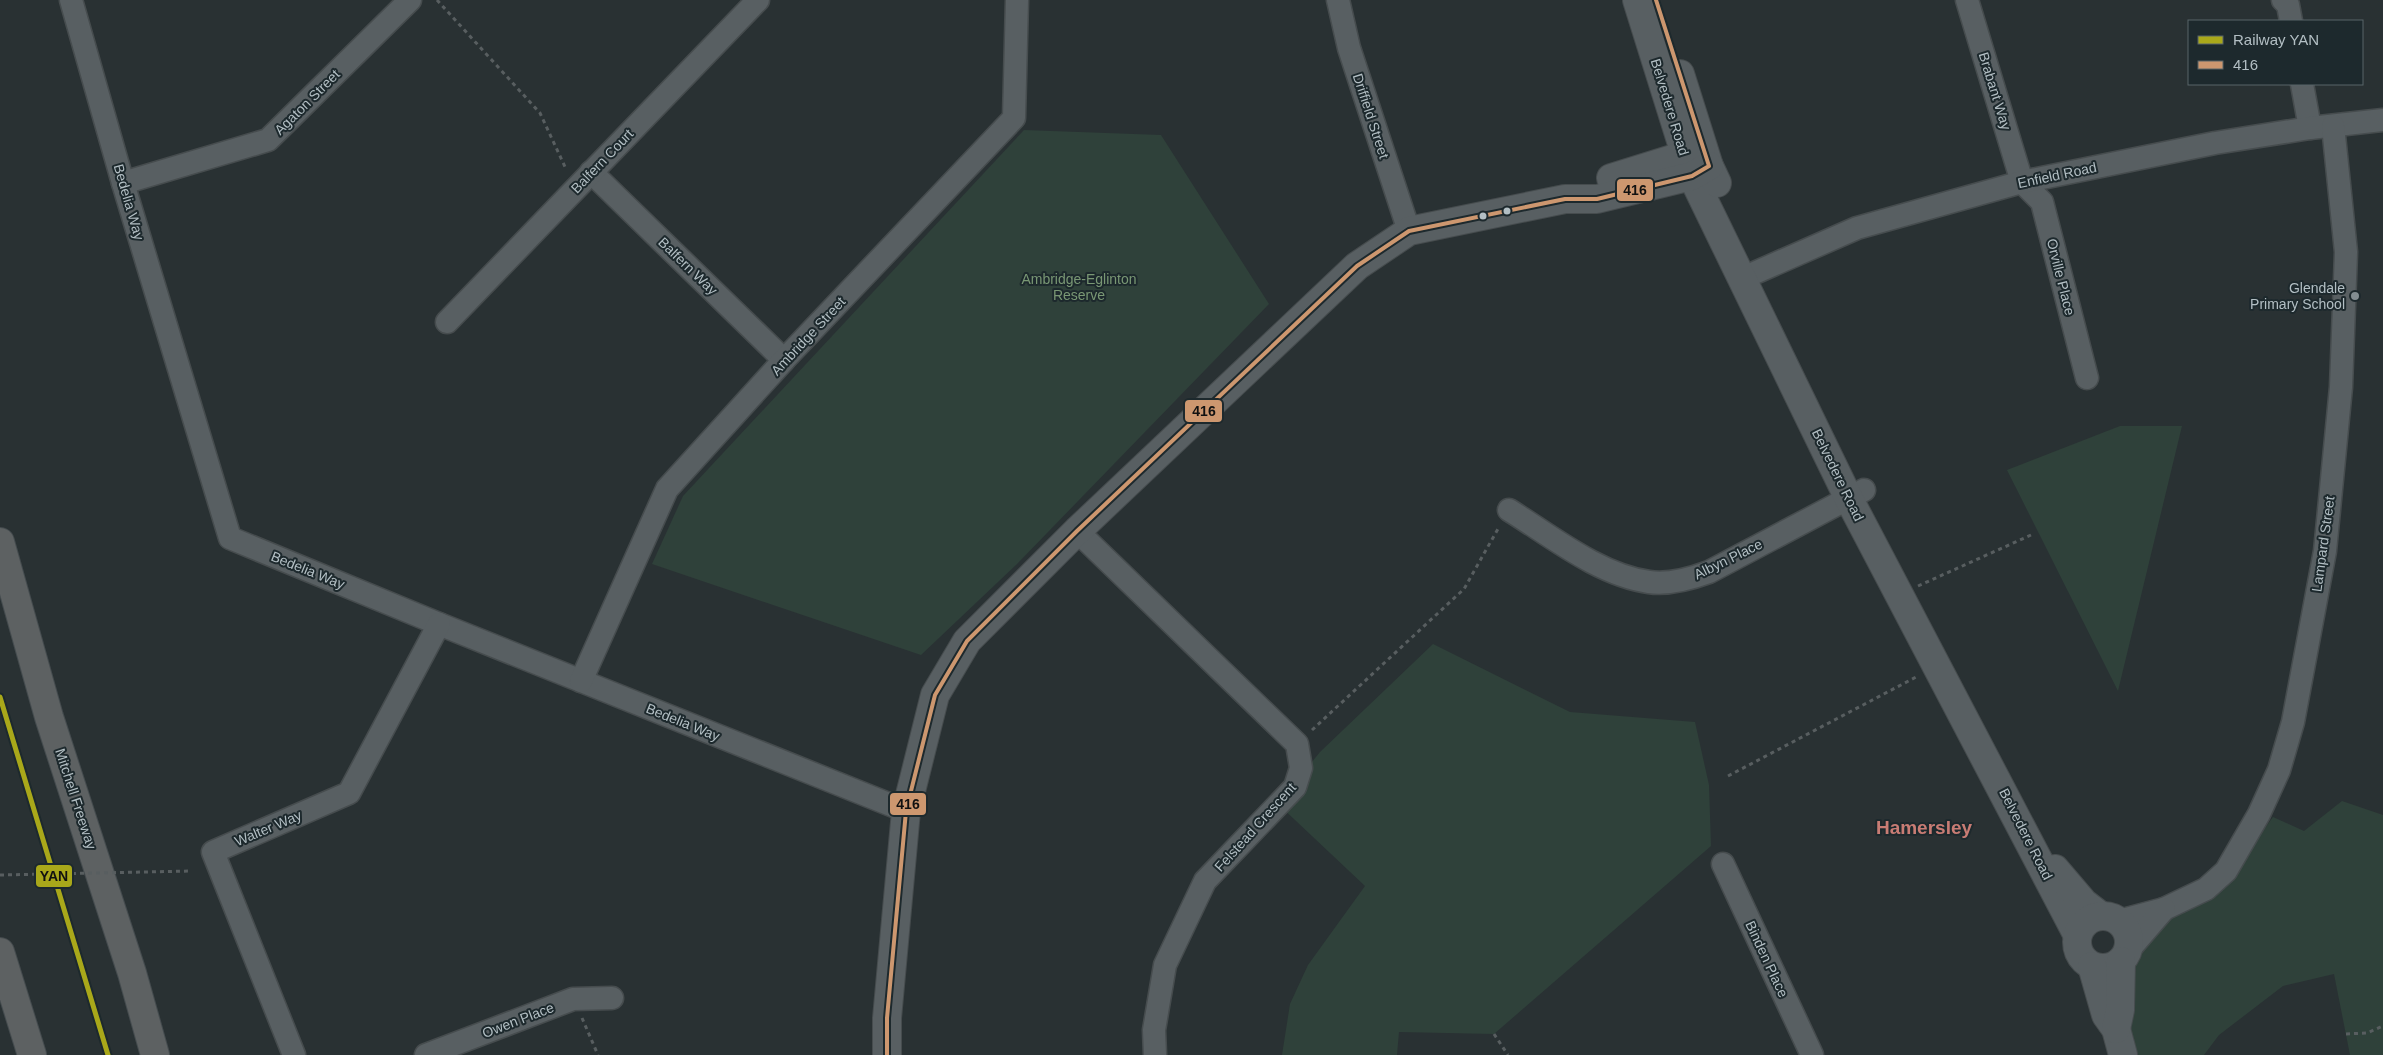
<svg xmlns="http://www.w3.org/2000/svg" width="2383" height="1055" viewBox="0 0 2383 1055" font-family="Helvetica,sans-serif">
<rect width="100%" height="100%" fill="#293133"/>
<!-- green -->
<g fill="#2f413a">
<path d="M1024,130L1161,135L1269,304L1017,564L921,655L652,564L683,496Z"/>
<path d="M2120,426H2182L2118,691L2007,470Z"/>
<path d="M1433,644L1570,712L1695,722L1709,785L1711,846L1494,1034L1399,1032L1397,1055H1282L1290,1004L1308,965L1365,886L1278,804L1320,752Z"/>
<path d="M2342,801L2383,815V1055H2350L2334,974L2283,986L2219,1035L2204,1055H2129L2126,1031L2137,955L2156,928L2220,889L2273,817L2304,831Z"/>
</g>
<g fill="none" stroke-linecap="round" stroke-linejoin="round">
<!-- minor casing -->
<g stroke="#464c4e" stroke-width="25">
<g id="minor">
<path d="M71,0L123,183L230,538L439,624L906,811"/>
<path d="M1338,0L1349,48L1409,231"/>
<path d="M1967,0L2022,182L2042,202L2087,378"/>
<path d="M2283,0L2288,5L2291,21"/>
<path d="M2302,84L2310,128"/>
<path d="M591,172L784,360"/>
<path d="M123,183L268,140L410,0"/>
<path d="M1743,278L1857,228L2022,182L2215,143L2310,128L2383,120"/>
<path d="M447,322L758,0"/>
<path d="M1509,510C1551,536 1599,575 1649,582C1669,585 1690,579 1709,572L1864,490"/>
<path d="M1077,531L1297,744L1301,768L1295,787L1205,881L1165,965L1154,1030L1155,1055"/>
<path d="M581,681L667,489L784,360L1014,118L1017,0"/>
<path d="M1723,864L1812,1055"/>
<path d="M2119,921L2164,909L2206,889L2226,871L2259,814L2279,770L2293,722L2325,551L2341,387L2346,252L2333,126"/>
<path d="M2127,952L2164,909"/>
<path d="M294,1055L213,852L349,793L439,624"/>
<path d="M426,1055L573,999L612,998"/>
</g>
</g>
<!-- tertiary casing -->
<g stroke="#464c4e" stroke-width="30">
<g id="tertiary">
<path d="M1637,0L1692,176L1849,499L2077,934"/>
<path d="M1680,74L1709,166L1717,183"/>
<path d="M1611,178L1701,150"/>
<path d="M2055,869L2084,903L2101,916"/>
<circle cx="2103" cy="942" r="26"/>
<path d="M2092,966L2106,1015L2116,1029L2123,1055"/>
<path d="M2116,1029L2120,1010L2121,961"/>
<path d="M887,1055V1018L906,811L935,695L967,641L1077,531L1357,266L1409,231L1565,199H1597L1692,176L1709,166"/>
</g>
</g>
<!-- motorway casing -->
<g stroke="#454c4f" stroke-width="30">
<g id="motorway">
<path d="M0,542L49,717L132,973L155,1055"/>
<path d="M0,952L32,1055"/>
</g>
</g>
<!-- path -->
<g stroke="#585e60" stroke-width="3" stroke-dasharray="4 4" stroke-linecap="butt">
<path d="M437,0L540,113L566,169"/>
<path d="M1918,586L2031,535"/>
<path d="M1312,730L1464,589L1499,527"/>
<path d="M1728,776L1918,676"/>
<path d="M582,1018L598,1055"/>
<path d="M1494,1034L1508,1055"/>
<path d="M2346,1034L2367,1033L2383,1026"/>
</g>
<!-- minor -->
<use href="#minor" stroke="#585f62" stroke-width="22"/>
<!-- tertiary -->
<use href="#tertiary" stroke="#585f62" stroke-width="28"/>
<!-- motorway -->
<use href="#motorway" stroke="#5d6162" stroke-width="28"/>
<!-- path-bridge -->
<path stroke="#585e60" stroke-width="3" stroke-dasharray="4 4" stroke-linecap="butt" d="M0,875L191,871"/>
<!-- bus-1 casing -->
<g stroke="#1d292d" stroke-width="8">
<path id="bus-1" d="M887,1055V1018L906,811L935,695L967,641L1077,531L1357,266L1409,231L1565,199H1597L1692,176L1709,166L1656,0"/>
</g>
<!-- bus-1 -->
<use href="#bus-1" stroke="#cd976f" stroke-width="4"/>
<!-- rail-1 casing -->
<g stroke="#1d292d" stroke-width="9">
<path id="rail-1" d="M0,697L108,1055"/>
</g>
<!-- rail-1 -->
<use href="#rail-1" stroke="#a9a81a" stroke-width="5"/>
</g>
<!-- markers -->
<g fill="#b3bfc4" stroke="#1d292d" stroke-width="2">
<circle cx="1507" cy="211" r="4.5"/>
<circle cx="1483" cy="216" r="4.5"/>
</g>
<circle fill="#838d91" stroke="#1d292d" stroke-width="2" cx="2355" cy="296" r="5"/>
<g text-anchor="middle" stroke-width="4" stroke-linejoin="round" paint-order="stroke">
<!-- street labels -->
<g font-size="14" fill="#b3bfc4" stroke="#1d292d">
<text transform="translate(1995 91) rotate(73)" y="5">Brabant Way</text>
<text transform="translate(307 102) rotate(-45)" y="5">Agaton Street</text>
<text transform="translate(1670 107) rotate(73)" y="5">Belvedere Road</text>
<text transform="translate(1371 116) rotate(72)" y="5">Driffield Street</text>
<text transform="translate(602 161) rotate(-46)" y="5">Balfern Court</text>
<text transform="translate(2057 175) rotate(-12)" y="5">Enfield Road</text>
<text transform="translate(129 202) rotate(74)" y="5">Bedelia Way</text>
<text transform="translate(688 266) rotate(44)" y="5">Balfern Way</text>
<text transform="translate(2061 277) rotate(76)" y="5">Orville Place</text>
<text transform="translate(808 336) rotate(-47)" y="5">Ambridge Street</text>
<text transform="translate(1838 475) rotate(64)" y="5">Belvedere Road</text>
<text transform="translate(2323 544) rotate(-82)" y="5">Lampard Street</text>
<text transform="translate(1728 559) rotate(-26)" y="5">Albyn Place</text>
<text transform="translate(308 570) rotate(22)" y="5">Bedelia Way</text>
<text transform="translate(683 722) rotate(22)" y="5">Bedelia Way</text>
<text transform="translate(76 799) rotate(72)" y="5">Mitchell Freeway</text>
<text transform="translate(1255 827) rotate(-48)" y="5">Felstead Crescent</text>
<text transform="translate(268 828) rotate(-23)" y="5">Walter Way</text>
<text transform="translate(2026 834) rotate(63)" y="5">Belvedere Road</text>
<text transform="translate(1767 959) rotate(65)" y="5">Binden Place</text>
<text transform="translate(518 1020) rotate(-21)" y="5">Owen Place</text>
</g>
<!-- park labels -->
<g font-size="14" fill="#799774" stroke="#1d292d">
<text x="1079" y="284">Ambridge-Eglinton<tspan x="1079" dy="16">Reserve</tspan></text>
</g>
<!-- poi labels -->
<g font-size="14" fill="#b3bfc4" stroke="#1d292d" text-anchor="end">
<text x="2345" y="293">Glendale<tspan x="2345" dy="16">Primary School</tspan></text>
</g>
<!-- district labels -->
<g font-size="19" font-weight="bold" fill="#c87c74" stroke="#1d292d">
<text x="1924" y="834">Hamersley</text>
</g>
</g>
<g stroke="#1d292d" stroke-width="2">
<rect x="1616" y="178" width="38" height="24" rx="5" fill="#cd976f"/>
<rect x="1184" y="399" width="39" height="24" rx="5" fill="#cd976f"/>
<rect x="889" y="792" width="38" height="24" rx="5" fill="#cd976f"/>
<rect x="35" y="864" width="38" height="24" rx="5" fill="#a9a81a"/>
</g>
<g font-size="14" text-anchor="middle" font-weight="bold" fill="#111">
<text x="1635" y="195">416</text>
<text x="1204" y="416">416</text>
<text x="908" y="809">416</text>
<text x="54" y="881">YAN</text>
</g>
<!-- legend -->
<rect x="2188" y="20" width="175" height="65" fill="#1d292d" stroke="#596569"/>
<rect x="2198" y="36" width="25" height="8" fill="#a9a81a" stroke="#596569"/>
<text x="2233" y="45" font-size="15" fill="#b3bfc4">Railway YAN</text>
<rect x="2198" y="61" width="25" height="8" fill="#cd976f" stroke="#596569"/>
<text x="2233" y="70" font-size="15" fill="#b3bfc4">416</text>
</svg>
